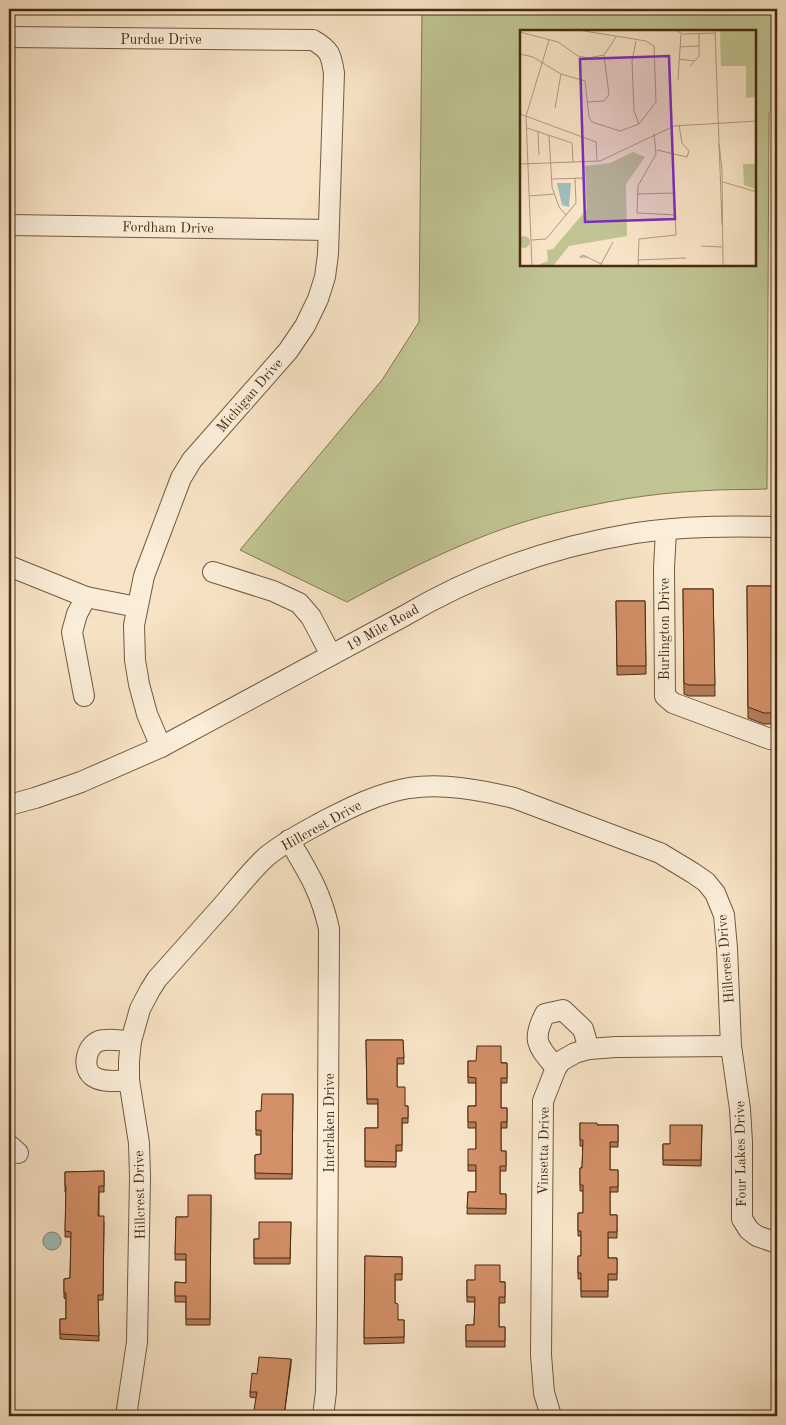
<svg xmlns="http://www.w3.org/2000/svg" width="786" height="1425" viewBox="0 0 786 1425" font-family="'Old Standard TT',serif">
<rect width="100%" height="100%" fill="#f7e3c5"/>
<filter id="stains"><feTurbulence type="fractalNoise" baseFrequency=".004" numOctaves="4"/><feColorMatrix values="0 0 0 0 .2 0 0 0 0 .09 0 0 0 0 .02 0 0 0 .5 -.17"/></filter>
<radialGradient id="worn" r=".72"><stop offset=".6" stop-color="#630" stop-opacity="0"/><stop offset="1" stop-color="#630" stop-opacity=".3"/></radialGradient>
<!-- green -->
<path fill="#c0c392" stroke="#847751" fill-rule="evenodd" d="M422,9H777V104L769,113L767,489C745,490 722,489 699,491C651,493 603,502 556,513C482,531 414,566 347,602L240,550L382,380L419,322ZM521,31H755V265H521Z"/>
<!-- water -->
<circle fill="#9ebdb9" stroke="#7c8375" cx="52" cy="1241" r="9"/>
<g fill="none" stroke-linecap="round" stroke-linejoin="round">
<!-- minor casing -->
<g stroke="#74593d" stroke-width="22">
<g id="minor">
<path d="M9,37L313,40C330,50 331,54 334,73L328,254L325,277L318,299L305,326L288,351L192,460L181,478L144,576L134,625L135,660L139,684L147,714L161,747"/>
<path d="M9,225L328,230"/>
<path d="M666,530L664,568L665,696L673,703L770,739L777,738"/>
<path d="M9,566L86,597L137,607"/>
<path d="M213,572L273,591L299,603L311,617L331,655"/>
<path d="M84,696L72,632L77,614L86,597"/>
<path d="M9,805L35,798L81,782L161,747L404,616C475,574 556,546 636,533C683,526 730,526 777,527"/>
<path d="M289,840C308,872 321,892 329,929L327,1314L326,1392L323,1416"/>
<path d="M556,1068C538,1046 531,1041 545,1014L563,1010L583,1029L589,1049"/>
<path d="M129,1080C118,1081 104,1083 94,1077C81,1069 86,1046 99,1041C108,1038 121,1041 131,1041"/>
<path d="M9,1145L18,1153"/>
<path d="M126,1416L137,1342L140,1177L139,1143L129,1080V1061L131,1041L140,1009L150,990L157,979C179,954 201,930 223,905C237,889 250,872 266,857C284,842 304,832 324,821C351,807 379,793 409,788C444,783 480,790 514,798L660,853L693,873L706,882L715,893L724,915L727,948L731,1046L740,1109L742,1142V1219L749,1230L757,1236L777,1243"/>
<path d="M551,1416L544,1393L541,1355L543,1101L556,1068L561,1061L575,1053L589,1049L616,1047L731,1046"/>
</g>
</g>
<!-- minor -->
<use href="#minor" stroke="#faedd9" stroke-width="20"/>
</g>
<!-- wall -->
<g fill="#b57b59" stroke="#482b10">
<path d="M747,586H777V724H764L748,718Z"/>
<path d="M683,589H713L715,696H689L684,694Z"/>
<path d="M616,601H645L646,674L617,675Z"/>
<path d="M366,1040H403L404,1064H397V1087L405,1106H408V1123H402V1151H396V1167H365V1128H378V1104H367Z"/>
<path d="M468,1061L507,1063V1083H501V1108H507V1128H501V1151H506V1171H500V1194H506V1214H467L468,1192H476V1171H468V1165L476,1149V1128H468V1106H476V1083H468Z"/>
<path d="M293,1094L292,1179H255V1155L261,1154V1135H256V1111H261Z"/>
<path d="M580,1123L597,1125H618V1147H610V1170H618V1192H610V1215H617V1238H608V1258H617V1280H608V1297H581V1279H578V1256H581V1236H578V1213H583V1191H580V1168H582L583,1146H580Z"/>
<path d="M702,1125L701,1166L663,1165V1144H670Z"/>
<path d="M104,1171V1192H99V1216L104,1222L103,1300H98L99,1341L60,1339V1319H66V1299L64,1298V1279L70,1278L71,1237H65L66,1192H65V1172Z"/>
<path d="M211,1195L210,1325H186V1302H175V1282L186,1283V1260H175L176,1217H188Z"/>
<path d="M291,1222L290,1264H254V1239H259Z"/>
<path d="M365,1256L402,1257V1280H395V1303L398,1320H404V1343L364,1344Z"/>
<path d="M467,1280L505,1282V1303H499V1327H505V1347H466V1325H474L475,1302H467Z"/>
<path d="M291,1365L256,1398L250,1397V1392L257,1374Z"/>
</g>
<!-- shaded-wall -->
<path fill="#946448" stroke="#482b10" d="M291,1359V1365L284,1416Z"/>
<!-- building -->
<g fill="#d38f67" stroke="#482b10">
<path d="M747,586H777V713H764L748,707Z"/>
<path d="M683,589H713L715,685H689L684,683Z"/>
<path d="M616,601H645L646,666H617Z"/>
<path d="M366,1040H403L404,1058H397V1087H405V1106H408V1118H402V1145H396V1162L365,1161V1128H378V1099H367Z"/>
<path d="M477,1046H501V1063H507V1078H501V1108H507V1122H501V1151H506V1166H500V1194H506V1209L467,1208L468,1192H476V1165H468V1149H476V1122H468V1106H476V1078L468,1077V1061H476Z"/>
<path d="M262,1094H293L292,1174L255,1173V1155L261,1154V1130H256V1111H261Z"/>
<path d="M580,1123H597V1125H618V1142H610V1170H618V1187H610V1215H617V1232H608V1258H617V1274H608V1291H581V1273H578V1256H581V1231H578V1213H583V1185H580V1168H582L583,1140H580Z"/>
<path d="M670,1125H702L701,1160H663V1144H670Z"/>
<path d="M104,1171V1186H99L98,1216H104L103,1295H98L99,1336L60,1334V1319H66V1293H64V1279L70,1278L71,1232L65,1231L66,1186H65V1172Z"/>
<path d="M188,1195H211L210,1319H186V1296H175V1282L186,1283V1254H175L176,1217H188Z"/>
<path d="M259,1222H291L290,1258H254V1239H259Z"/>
<path d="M365,1256L402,1257V1274H395V1303L398,1304V1320H404V1337L364,1338Z"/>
<path d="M475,1265H500V1282H505V1297H499V1327H505V1341H466V1325H474L475,1297H467V1280H475Z"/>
<path d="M259,1357L291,1359L284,1416H253L257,1392H250L252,1373L257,1374Z"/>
</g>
<g text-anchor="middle" stroke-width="4" stroke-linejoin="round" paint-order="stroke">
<!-- street labels -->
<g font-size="14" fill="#482b10" stroke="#faedd9">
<text x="161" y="44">Purdue Drive</text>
<text transform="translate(168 227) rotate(1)" y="5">Fordham Drive</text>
<text transform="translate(249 395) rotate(-49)" y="5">Michigan Drive</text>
<text transform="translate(382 627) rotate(-29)" y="5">19 Mile Road</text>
<text transform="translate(664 629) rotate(-90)" y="5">Burlington Drive</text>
<text transform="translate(321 825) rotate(-29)" y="5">Hillcrest Drive</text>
<text transform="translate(725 959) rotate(-95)" y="5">Hillcrest Drive</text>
<text transform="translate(329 1123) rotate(-90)" y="5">Interlaken Drive</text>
<text transform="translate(543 1151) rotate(-89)" y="5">Vinsetta Drive</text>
<text transform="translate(740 1154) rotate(-91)" y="5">Four Lakes Drive</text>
<text transform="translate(139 1195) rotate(-91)" y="5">Hillcrest Drive</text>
</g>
</g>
<!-- overview -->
<g transform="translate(520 30)">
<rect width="236" height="236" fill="#f7e3c5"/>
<path d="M200,0H236V67L226,68V36H201ZM113,122L125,127L106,154L107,206L49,216L33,236H15L28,231L27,220L33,219L67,179L65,136L90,133ZM223,134H236V159L224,155ZM-2 212a6 6 0 1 1 12 0a6 6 0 1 1-12 0Z" fill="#c0c392"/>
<path d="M37,153H51L49,177L42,175Z" fill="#9ebdb9"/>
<path fill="none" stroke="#b1997d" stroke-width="1" d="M155,0L163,4L196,3M195,0L202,195M0,2L38,12L58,26L68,28L84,25L96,7M116,11L112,31L114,81L119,94M160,17L179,16M0,24L13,27L41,44L65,51L69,87L72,92L100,101L119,94L136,72L134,16L126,11L58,0M159,29L175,31M170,36L179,26V4M158,50L161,4M67,72L84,71L89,65L84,25M35,78L41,44M0,84L76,112L77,131M7,98L52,113L53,132M18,102L19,125M134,104L136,124L118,156L117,183L156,185M29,105L32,157L39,177L46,185M199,114L202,139L203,236M137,120L167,127L169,121L162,113L159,95M0,134L80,131L154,96L237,91M31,149L64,148M203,152L237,162M117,164L155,163M9,166L34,164M11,210L26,209L56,173L55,148M181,216L202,217M67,227H60L63,225L81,234M118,230L166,228M12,236L6,86L29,10M80,236L93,212M118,236L119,209L156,205L153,145"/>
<path fill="#7b2cbf" fill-opacity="0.15" stroke="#7b2cbf" stroke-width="2.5" d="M149,26L155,189L65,192L60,29Z"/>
<rect width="236" height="236" fill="none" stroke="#482b10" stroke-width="2.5"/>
</g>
<!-- margin -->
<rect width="786" height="1425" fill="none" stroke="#f7e3c5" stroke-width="30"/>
<rect x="10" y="10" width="766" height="1405" fill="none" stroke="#482b10" stroke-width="2.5"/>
<rect x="15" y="15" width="756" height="1395" fill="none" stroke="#482b10"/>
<rect width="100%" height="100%" filter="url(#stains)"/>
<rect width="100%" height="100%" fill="url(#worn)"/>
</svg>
